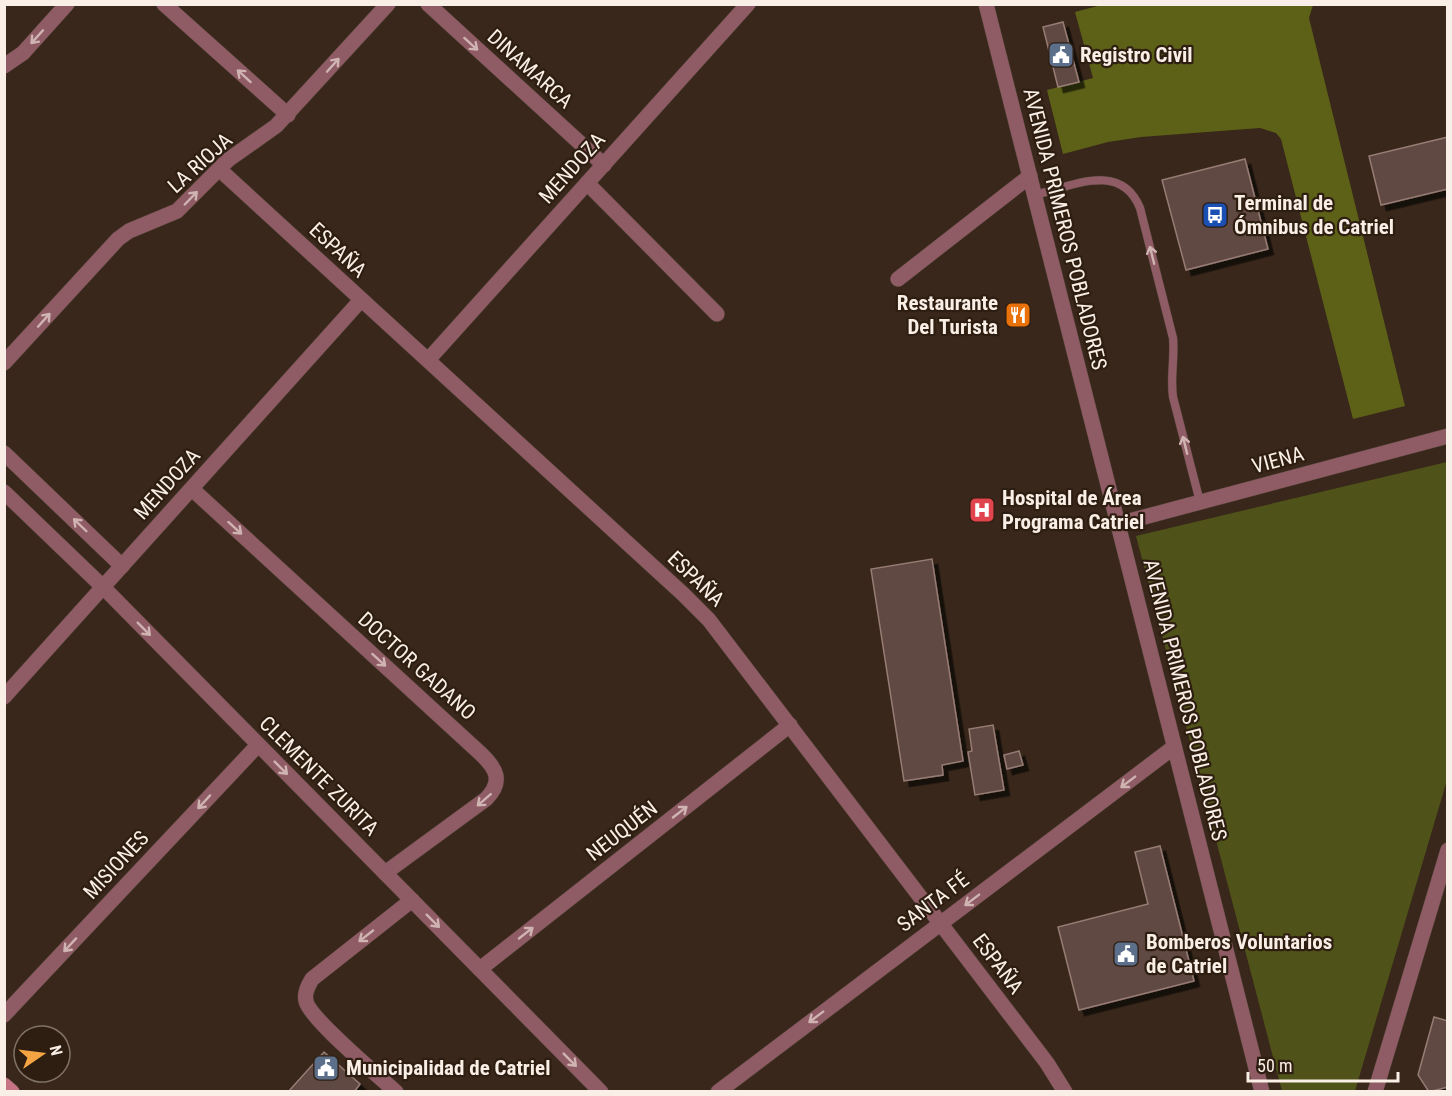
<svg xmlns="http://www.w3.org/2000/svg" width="1452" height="1096" viewBox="0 0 1452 1096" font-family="'Roboto Condensed',sans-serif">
<defs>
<filter id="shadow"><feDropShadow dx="5.5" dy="5.5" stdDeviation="0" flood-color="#0009"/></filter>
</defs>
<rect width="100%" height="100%" fill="#38271a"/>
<!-- green -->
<path fill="#4f5319" d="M1447,462V780L1355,1091H1282L1136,536Z"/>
<!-- forest -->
<path fill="#5c6117" d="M1105,4L1313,5L1309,18L1405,406L1353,419L1281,139L1276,133L1260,128L1141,137L1108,142L1063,154L1047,90L1093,78L1075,12Z"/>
<!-- building -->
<g fill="#604942" stroke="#967c74" stroke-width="1.5" filter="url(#shadow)">
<path d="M1063,22L1079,82L1058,87L1043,27Z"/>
<path d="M1448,137V189L1381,205L1369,156Z"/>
<path d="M1245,159L1268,249L1186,270L1162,180Z"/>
<path d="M932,559L963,761L942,765L943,775L904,781L871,569Z"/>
<path d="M993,725L1004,790L975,795L968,752L972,751L969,729Z"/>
<path d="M1019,751L1023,765L1007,769L1004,755Z"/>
<path d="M1160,846L1194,981L1079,1010L1058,927L1148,904L1135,852Z"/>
<path d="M1434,1017L1448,1021V1087L1429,1092L1418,1075Z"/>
<path d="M324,1052L360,1084L354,1092H288Z"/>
</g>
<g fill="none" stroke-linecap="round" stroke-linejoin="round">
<!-- service casing -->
<g stroke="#534337" stroke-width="9">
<path id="service" d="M1035,195C1072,186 1121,161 1140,208L1173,338C1175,358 1170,377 1173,397L1200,502"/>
</g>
<!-- minor casing -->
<g stroke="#534337" stroke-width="16">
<g id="minor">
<path d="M164,4L288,115"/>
<path d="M428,4L604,165"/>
<path d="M4,66L23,53L67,4"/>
<path d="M219,169L683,594L709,620L1047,1063L1065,1092"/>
<path d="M587,183L717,314"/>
<path d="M898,279L1030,176"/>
<path d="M428,360L748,4"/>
<path d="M4,363L118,239L129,231L177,211L228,160L276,126L388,4"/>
<path d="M4,453L122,566"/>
<path d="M192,489L480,753C496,768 504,781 486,799L385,873"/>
<path d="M4,492L103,587L601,1092"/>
<path d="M1118,524L1448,436"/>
<path d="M4,697L361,300"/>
<path d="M480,969L790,725"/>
<path d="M4,1015L258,745"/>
<path d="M396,1092C379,1076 309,1018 306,1001C304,993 308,986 312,979L412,900"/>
<path d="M718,1092L1174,747"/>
<path d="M1375,1092L1448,850"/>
</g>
</g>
<!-- tertiary casing -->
<g stroke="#534337" stroke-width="16">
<path id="tertiary" d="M986,4L1262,1092"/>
</g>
<!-- secondary casing -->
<g stroke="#534337" stroke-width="16">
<path id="secondary" d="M4,1085L12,1092"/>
</g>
<!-- service -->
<use href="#service" stroke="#8f5b65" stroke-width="8"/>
<!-- minor -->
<use href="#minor" stroke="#8f5b65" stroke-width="15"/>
<!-- tertiary -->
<use href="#tertiary" stroke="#8f5b65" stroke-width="15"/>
<!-- secondary -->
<use href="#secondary" stroke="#c67485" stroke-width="15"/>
</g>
<!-- one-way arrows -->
<defs><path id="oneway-shaft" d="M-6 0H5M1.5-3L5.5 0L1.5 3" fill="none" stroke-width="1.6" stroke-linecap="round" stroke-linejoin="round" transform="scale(1.5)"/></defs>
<g stroke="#cfb4b2">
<use href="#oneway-shaft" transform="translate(37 37) rotate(132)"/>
<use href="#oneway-shaft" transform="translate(471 44) rotate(42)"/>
<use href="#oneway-shaft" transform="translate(333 65) rotate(-48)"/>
<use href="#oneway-shaft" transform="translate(244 76) rotate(-138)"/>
<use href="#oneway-shaft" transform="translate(191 198) rotate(-46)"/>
<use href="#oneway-shaft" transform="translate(1152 255) rotate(-104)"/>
<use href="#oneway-shaft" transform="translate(44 320) rotate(-48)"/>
<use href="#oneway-shaft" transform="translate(1185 445) rotate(-104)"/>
<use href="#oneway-shaft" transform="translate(80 525) rotate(-136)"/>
<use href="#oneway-shaft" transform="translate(235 528) rotate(42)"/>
<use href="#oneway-shaft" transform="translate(144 629) rotate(45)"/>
<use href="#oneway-shaft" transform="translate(379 660) rotate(42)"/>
<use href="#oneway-shaft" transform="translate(281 768) rotate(45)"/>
<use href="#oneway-shaft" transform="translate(1128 782) rotate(143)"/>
<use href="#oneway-shaft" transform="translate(484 800) rotate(139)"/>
<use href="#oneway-shaft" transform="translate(204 802) rotate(133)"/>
<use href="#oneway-shaft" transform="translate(680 812) rotate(-38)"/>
<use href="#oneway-shaft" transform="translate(972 900) rotate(143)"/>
<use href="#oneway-shaft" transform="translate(433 921) rotate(45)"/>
<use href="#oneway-shaft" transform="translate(526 933) rotate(-38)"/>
<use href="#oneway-shaft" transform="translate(366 936) rotate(142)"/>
<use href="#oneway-shaft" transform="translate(70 945) rotate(133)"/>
<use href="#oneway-shaft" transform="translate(816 1017) rotate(143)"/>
<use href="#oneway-shaft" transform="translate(570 1060) rotate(45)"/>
</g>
<!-- icons -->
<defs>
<g id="civic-square" transform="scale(1.35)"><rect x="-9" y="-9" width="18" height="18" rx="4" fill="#5c6f8a" stroke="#2e1e11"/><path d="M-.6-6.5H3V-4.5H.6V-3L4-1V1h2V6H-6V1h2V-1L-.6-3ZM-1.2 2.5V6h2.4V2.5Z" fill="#fff"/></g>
<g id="bus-square" transform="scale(1.35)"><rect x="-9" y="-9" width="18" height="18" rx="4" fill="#1a4fb4" stroke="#2e1e11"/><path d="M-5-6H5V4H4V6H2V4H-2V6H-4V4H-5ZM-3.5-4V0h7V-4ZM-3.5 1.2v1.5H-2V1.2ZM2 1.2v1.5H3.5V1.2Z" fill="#fff"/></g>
<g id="restaurant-square" transform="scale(1.35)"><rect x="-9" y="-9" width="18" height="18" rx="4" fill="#e8710a" stroke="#2e1e11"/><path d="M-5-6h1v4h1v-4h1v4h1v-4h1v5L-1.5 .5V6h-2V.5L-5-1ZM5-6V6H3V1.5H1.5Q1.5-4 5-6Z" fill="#fff"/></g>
<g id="hospital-square" transform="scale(1.35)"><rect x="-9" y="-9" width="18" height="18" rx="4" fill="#e0444e" stroke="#2e1e11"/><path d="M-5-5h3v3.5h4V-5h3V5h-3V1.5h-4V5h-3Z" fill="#fff"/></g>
</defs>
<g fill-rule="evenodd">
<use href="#civic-square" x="1061" y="55"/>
<use href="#bus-square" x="1215" y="215"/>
<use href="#restaurant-square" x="1018" y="315"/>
<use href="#hospital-square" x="982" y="510"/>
<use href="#civic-square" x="1126" y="954"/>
<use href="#civic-square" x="326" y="1068"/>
</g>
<g text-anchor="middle" stroke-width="4.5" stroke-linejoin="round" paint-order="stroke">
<!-- poi labels -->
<g font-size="21" font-weight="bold" fill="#faefe6" stroke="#2e1e11" text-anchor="start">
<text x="1080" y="62">Registro Civil</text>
<text x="1234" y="210">Terminal de<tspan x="1234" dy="24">Ómnibus de Catriel</tspan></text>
<text x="998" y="310" text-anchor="end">Restaurante<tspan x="998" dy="24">Del Turista</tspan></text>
<text x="1002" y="505">Hospital de Área<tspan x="1002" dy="24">Programa Catriel</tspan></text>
<text x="1146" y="949">Bomberos Voluntarios<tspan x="1146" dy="24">de Catriel</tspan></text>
<text x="346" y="1075">Municipalidad de Catriel</text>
</g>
<!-- street labels -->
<g font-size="21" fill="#faefe6" stroke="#2e1e11">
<text transform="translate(530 69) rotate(42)" y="7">DINAMARCA</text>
<text transform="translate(200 163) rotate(-42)" y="7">LA RIOJA</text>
<text transform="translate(572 168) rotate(-48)" y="7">MENDOZA</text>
<text transform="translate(1065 229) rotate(76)" y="7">AVENIDA PRIMEROS POBLADORES</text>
<text transform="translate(338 250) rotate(43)" y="7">ESPAÑA</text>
<text transform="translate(1278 460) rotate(-15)" y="7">VIENA</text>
<text transform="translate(167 484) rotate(-48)" y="7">MENDOZA</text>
<text transform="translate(696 579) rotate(44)" y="7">ESPAÑA</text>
<text transform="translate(417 666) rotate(42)" y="7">DOCTOR GADANO</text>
<text transform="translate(1185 700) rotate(76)" y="7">AVENIDA PRIMEROS POBLADORES</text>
<text transform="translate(319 776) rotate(45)" y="7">CLEMENTE ZURITA</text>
<text transform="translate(622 831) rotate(-38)" y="7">NEUQUÉN</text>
<text transform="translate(116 865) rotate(-47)" y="7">MISIONES</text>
<text transform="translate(933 902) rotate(-37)" y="7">SANTA FÉ</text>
<text transform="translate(998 964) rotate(53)" y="7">ESPAÑA</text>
</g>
</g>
<!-- border -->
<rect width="1452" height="1096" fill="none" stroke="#faefe6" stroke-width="12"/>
<!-- north arrow -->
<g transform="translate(42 1054) rotate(76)"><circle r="28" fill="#2e1e11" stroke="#807266" stroke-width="1.5"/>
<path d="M0-4.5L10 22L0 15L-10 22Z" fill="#f4a443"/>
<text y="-9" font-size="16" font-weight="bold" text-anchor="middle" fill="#faefe6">N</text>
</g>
<!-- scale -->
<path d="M1248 1072v9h150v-9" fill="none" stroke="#faefe6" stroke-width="3"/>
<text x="1257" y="1072" font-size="18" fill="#faefe6" stroke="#2e1e11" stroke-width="4.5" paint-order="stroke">50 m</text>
</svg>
